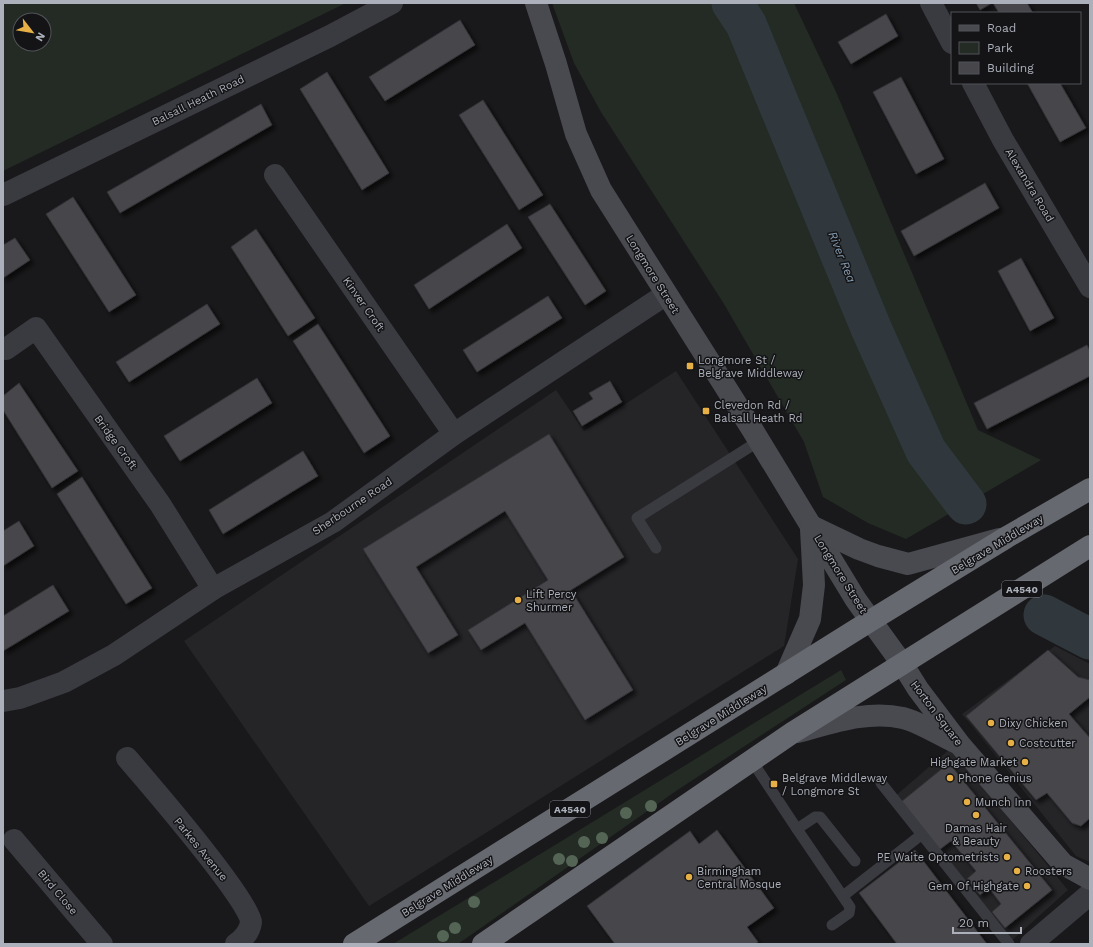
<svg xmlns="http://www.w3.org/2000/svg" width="1093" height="947" viewBox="0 0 1093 947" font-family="'Work Sans',sans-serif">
<defs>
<filter id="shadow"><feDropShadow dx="3.5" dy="3.5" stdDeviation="2" flood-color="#0009"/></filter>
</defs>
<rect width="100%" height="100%" fill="#19191b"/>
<!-- built -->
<g fill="#252528">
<path d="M676,371L798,559L784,646L369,906L184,641L556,390L584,431Z"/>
<path d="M1055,646L1090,664V862L1076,856L962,714Z"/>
<path d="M951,748L1068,890L1009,943L893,798Z"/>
</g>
<!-- green -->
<g fill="#232b24" fill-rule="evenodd">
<path d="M3,3H346L3,171ZM20,20H44V44H20Z"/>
<path d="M552,3H794L837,94L978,430L1041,460L906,539L868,523L823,497L804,442L724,304L601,112L574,63Z"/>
<path d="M841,670L846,680L676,791L458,944H393Z"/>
</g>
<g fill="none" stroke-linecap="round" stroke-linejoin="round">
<!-- river -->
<g stroke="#30383e" stroke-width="41">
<path d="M732,3L746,24L871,328L926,451L966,504"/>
<path d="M1044,615L1090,639"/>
</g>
</g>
<!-- building -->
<g fill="#46464b" stroke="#333337" filter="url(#shadow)">
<path d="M976,3H992L980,10Z"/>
<path d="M993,3H1027L1033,13H999Z"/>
<path d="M886,14L898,36L851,64L838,42Z"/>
<path d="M460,20L475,45L385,101L369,77Z"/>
<path d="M327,72L389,173L362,190L300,89Z"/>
<path d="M901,77L944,159L916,174L873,92Z"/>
<path d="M1027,83H1060L1086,128L1060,142Z"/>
<path d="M483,100L543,195L519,210L459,115Z"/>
<path d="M261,104L272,125L120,213L107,192Z"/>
<path d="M985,183L999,208L914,256L901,231Z"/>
<path d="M73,197L136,295L109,312L46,214Z"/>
<path d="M550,204L606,291L585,305L528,217Z"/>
<path d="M507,224L522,248L429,309L414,285Z"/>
<path d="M256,229L315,318L288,336L231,247Z"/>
<path d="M15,238L30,260L3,278V245Z"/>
<path d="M1021,258L1054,318L1030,331L998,271Z"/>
<path d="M548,296L562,318L477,372L463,350Z"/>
<path d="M207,304L220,324L129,382L116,362Z"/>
<path d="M318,324L390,436L364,453L293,341Z"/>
<path d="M1087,345L1090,351V376L987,429L974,403Z"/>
<path d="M257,378L272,403L180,461L164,436Z"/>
<path d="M610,381L622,402L582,426L573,411L593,399L589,393Z"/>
<path d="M19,383L78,471L52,488L3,410V396Z"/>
<path d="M549,434L624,557L571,590L633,690L585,720L525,623L481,650L468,630L548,580L505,511L416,567L458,635L428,653L363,549Z"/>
<path d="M303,451L318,476L223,534L209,510Z"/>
<path d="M82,477L152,588L126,604L57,494Z"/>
<path d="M19,521L34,546L3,566V531Z"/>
<path d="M53,585L69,611L3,651V616Z"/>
<path d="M1048,650L1078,677L1090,680V697L1069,714L1090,738V818L1081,826L1072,823L1047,793L1036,800L966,716Z"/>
<path d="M949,763L1052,890L1005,928L992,912L1001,904L989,888L980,895L967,879L976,871L951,841L939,850L901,802Z"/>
<path d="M717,830L774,908L747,927L758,942L755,944H615L587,906L690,831L699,844Z"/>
<path d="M915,850L987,944H897L859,893Z"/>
</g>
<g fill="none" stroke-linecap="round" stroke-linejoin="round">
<!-- lane -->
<g stroke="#3a3b40" stroke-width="11">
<path d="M656,548L637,518L759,441"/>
<path d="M752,761L797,829L815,817H820L855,861"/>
<path d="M881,783L1009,944"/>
<path d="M797,829L850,907L849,913L832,925"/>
<path d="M843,896L921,835"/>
</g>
<!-- street -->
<g stroke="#3a3b40" stroke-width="22">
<path d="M931,3L952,43"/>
<path d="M973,83L1003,140L1090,287"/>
<path d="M275,175L454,434"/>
<path d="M3,195L330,36L392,3"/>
<path d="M6,349L36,328L160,504L213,589"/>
<path d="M3,701L20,698L64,682L114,655L213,589L333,522L454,434L665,295"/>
<path d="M127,758C146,780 252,903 251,922C250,931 243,939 236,944"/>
<path d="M14,840L102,944"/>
<path d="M1031,944L1090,894"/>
</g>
<!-- secondary -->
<g stroke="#484a50" stroke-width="22">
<path d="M536,3L556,64L576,134L601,190L752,429L856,600L903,665L918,689L961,746L1063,864L1090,879"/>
<path d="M811,526L859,549L878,556L908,564L999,539"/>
<path d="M786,674L810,619L814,585L811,529"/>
<path d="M797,732C832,723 867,710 903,718C920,722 941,736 957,743"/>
</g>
<!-- highway -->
<g stroke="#676970" stroke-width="22">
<path d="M354,944L870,621L1007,537L1090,489"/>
<path d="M483,944L792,733L1090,546"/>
</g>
</g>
<!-- trees -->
<g fill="#546556">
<circle cx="651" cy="806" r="6"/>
<circle cx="626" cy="813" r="6"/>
<circle cx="602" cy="838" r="6"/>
<circle cx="584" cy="842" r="6"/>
<circle cx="559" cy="859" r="6"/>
<circle cx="572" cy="861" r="6"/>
<circle cx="474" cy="902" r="6"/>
<circle cx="455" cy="928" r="6"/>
<circle cx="443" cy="936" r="6"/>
</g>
<!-- markers -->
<g fill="#e6b046" stroke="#141416" stroke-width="1.5">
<rect x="686" y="362" width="8" height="8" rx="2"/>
<rect x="702" y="407" width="8" height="8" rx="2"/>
<circle cx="518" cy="600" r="4"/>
<circle cx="991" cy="723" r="4"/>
<circle cx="1011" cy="743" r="4"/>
<circle cx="1025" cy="762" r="4"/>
<circle cx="950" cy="778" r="4"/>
<rect x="770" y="780" width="8" height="8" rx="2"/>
<circle cx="967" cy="802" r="4"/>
<circle cx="976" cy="815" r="4"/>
<circle cx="1007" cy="857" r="4"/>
<circle cx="1017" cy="871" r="4"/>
<circle cx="689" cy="877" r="4"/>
<circle cx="1027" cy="886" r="4"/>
</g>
<g text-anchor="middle" stroke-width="3" stroke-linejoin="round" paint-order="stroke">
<!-- shield labels -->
<g fill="#141416" stroke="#7e8189" stroke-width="1">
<rect x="1002" y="581" width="40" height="16" rx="3"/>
<rect x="550" y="801" width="40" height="16" rx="3"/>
</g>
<g font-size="10" font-weight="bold" fill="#acb0ba">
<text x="1022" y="593">A4540</text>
<text x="570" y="813">A4540</text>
</g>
<!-- street labels -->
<g font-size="11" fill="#acb0ba" stroke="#141416">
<text transform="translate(198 100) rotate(-26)" y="4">Balsall Heath Road</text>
<text transform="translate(1030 185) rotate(59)" y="4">Alexandra Road</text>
<text transform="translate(653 274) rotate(58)" y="4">Longmore Street</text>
<text transform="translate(364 304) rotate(55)" y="4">Kinver Croft</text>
<text transform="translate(116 442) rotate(54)" y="4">Bridge Croft</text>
<text transform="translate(352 506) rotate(-34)" y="4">Sherbourne Road</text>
<text transform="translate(997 544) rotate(-31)" y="4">Belgrave Middleway</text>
<text transform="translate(841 574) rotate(58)" y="4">Longmore Street</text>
<text transform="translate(937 713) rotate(53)" y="4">Horton Square</text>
<text transform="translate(721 715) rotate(-32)" y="4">Belgrave Middleway</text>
<text transform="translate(201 849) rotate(51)" y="4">Parkes Avenue</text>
<text transform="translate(447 886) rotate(-32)" y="4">Belgrave Middleway</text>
<text transform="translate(58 892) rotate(50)" y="4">Bird Close</text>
</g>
<!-- poi labels -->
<g font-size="11" fill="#acb0ba" stroke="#141416" text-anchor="start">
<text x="698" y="364">Longmore St /<tspan x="698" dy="13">Belgrave Middleway</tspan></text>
<text x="714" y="409">Clevedon Rd /<tspan x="714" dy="13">Balsall Heath Rd</tspan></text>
<text x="526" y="598">Lift Percy<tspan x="526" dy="13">Shurmer</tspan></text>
<text x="999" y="727">Dixy Chicken</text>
<text x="1019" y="747">Costcutter</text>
<text x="1017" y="766" text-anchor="end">Highgate Market</text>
<text x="782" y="782">Belgrave Middleway<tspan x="782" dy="13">/ Longmore St</tspan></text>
<text x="958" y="782">Phone Genius</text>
<text x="975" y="806">Munch Inn</text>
<text x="976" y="832" text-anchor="middle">Damas Hair<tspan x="976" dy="13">&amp; Beauty</tspan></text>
<text x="999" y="861" text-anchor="end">PE Waite Optometrists</text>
<text x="697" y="875">Birmingham<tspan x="697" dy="13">Central Mosque</tspan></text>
<text x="1025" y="875">Roosters</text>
<text x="1019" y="890" text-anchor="end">Gem Of Highgate</text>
</g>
<!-- water labels -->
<g font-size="12" font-style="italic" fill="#869db2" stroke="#141416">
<text transform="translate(842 257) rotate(68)" y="4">River Rea</text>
</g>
</g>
<!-- border -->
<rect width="1093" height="947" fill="none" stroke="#acb0ba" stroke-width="8"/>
<!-- legend -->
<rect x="951" y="12" width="130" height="72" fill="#141416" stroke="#515258"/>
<rect x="959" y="25" width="20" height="6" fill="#484a50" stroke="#515258"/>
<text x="987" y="32" font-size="12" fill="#acb0ba">Road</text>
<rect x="959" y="42" width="20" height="12" fill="#232b24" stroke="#515258"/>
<text x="987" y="52" font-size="12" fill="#acb0ba">Park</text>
<rect x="959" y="62" width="20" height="12" fill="#46464b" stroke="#515258"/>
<text x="987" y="72" font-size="12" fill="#acb0ba">Building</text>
<!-- north arrow -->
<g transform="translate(32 32) rotate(121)"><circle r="19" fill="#141416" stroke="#515258"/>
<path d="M0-3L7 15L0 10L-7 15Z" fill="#e6b046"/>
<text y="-6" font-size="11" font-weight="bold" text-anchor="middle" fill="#acb0ba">N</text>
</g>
<!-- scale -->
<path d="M953 927v6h68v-6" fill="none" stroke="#acb0ba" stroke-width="2"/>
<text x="959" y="927" font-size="12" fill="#acb0ba" stroke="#141416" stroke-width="3" paint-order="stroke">20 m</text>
</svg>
